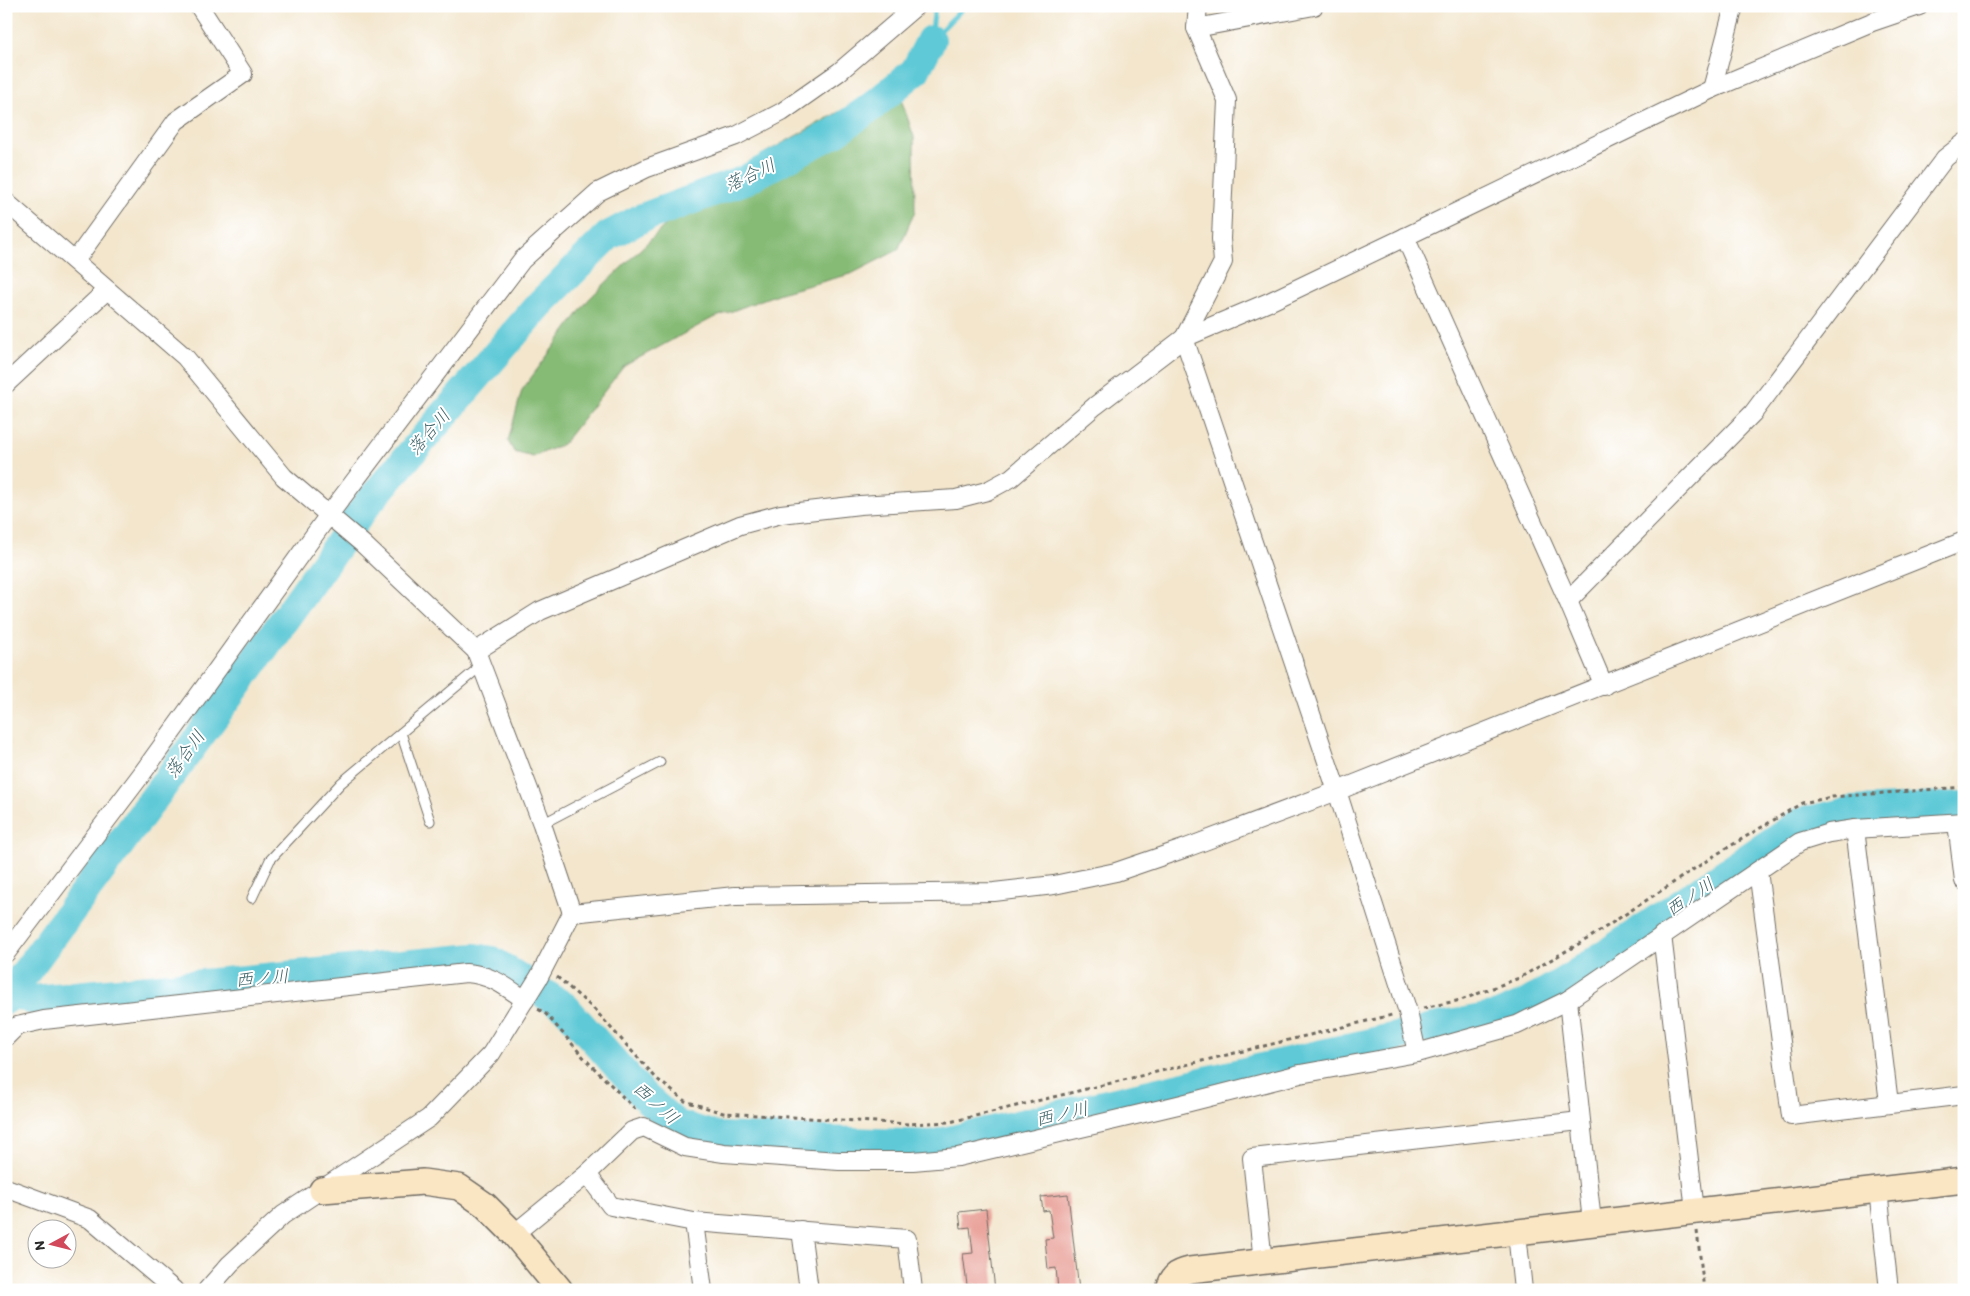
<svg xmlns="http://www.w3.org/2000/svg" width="1970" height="1296" viewBox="0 0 1970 1296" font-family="Itim,'Klee One',sans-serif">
<rect width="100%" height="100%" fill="#fff"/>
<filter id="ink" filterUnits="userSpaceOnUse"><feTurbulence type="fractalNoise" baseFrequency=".02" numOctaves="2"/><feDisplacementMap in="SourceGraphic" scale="10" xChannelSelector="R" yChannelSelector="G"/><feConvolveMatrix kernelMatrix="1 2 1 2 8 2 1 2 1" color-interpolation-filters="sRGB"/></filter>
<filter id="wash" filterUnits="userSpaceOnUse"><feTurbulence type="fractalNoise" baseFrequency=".0096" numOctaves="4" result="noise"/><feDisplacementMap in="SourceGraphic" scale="20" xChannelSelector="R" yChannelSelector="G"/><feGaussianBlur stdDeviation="1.12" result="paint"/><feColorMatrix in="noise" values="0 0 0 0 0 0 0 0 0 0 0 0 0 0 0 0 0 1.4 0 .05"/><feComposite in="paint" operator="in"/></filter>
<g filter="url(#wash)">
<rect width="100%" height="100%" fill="#f3e6cd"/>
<!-- forest -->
<path fill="#86bb76" stroke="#587350" d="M900,96L914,137L915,211L898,250L851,274L780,293L711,319L624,366L563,444L533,457L514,452L508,441L522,390L589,299L683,208L765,153L853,104Z"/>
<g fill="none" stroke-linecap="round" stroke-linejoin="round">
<!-- stream -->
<g stroke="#5ec9d7" stroke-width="5">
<path d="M931,39L935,6"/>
<path d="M931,40L965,6"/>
</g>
<!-- river -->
<g stroke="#5ec9d7" stroke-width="30">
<path d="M12,992L33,1000L475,958L492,961L565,1007L644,1096L677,1125L718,1137L931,1145L1404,1035"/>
<path d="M6,999L238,684L367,504L539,305L608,236L642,218L745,180L834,133L870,108L915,71L931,40"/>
<path d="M1428,1029L1498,1016L1526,1004L1576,974L1800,823L1853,811L1964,806"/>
</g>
</g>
<g id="blocks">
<!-- building -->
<g fill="#e7988f">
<path d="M1068,1194L1079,1290H1058L1056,1268L1048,1269L1045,1239L1053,1238L1049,1210L1043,1211L1041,1197Z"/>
<path d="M986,1209L995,1290H977L976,1284L967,1285L963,1254L973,1253L970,1227L961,1228L959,1212Z"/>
</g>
</g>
</g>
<g filter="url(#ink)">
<use href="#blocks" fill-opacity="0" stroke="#716c64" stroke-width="1"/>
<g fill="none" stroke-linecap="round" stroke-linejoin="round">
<!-- lane casing -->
<g stroke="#716c64" stroke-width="11">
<g id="lane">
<path d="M401,733L430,821"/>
<path d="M542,824L660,762"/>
<path d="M252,898L270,860L341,783L482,665"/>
</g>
</g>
<!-- street casing -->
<g stroke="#716c64" stroke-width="20">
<g id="street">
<path d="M1198,6L1196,28L1227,100L1221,239L1223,262L1184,338L1337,791L1408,1012L1417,1053"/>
<path d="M1196,28L1314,6"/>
<path d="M1712,89L1734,6"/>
<path d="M6,202L185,357L284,477L363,544L476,651L542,824L572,913L539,977L491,1054L429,1118L283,1215L230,1264L207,1290"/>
<path d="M1405,237L1568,601L1604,686"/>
<path d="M75,261L176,121L243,74L199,6"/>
<path d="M6,384L107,290"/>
<path d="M1568,601L1753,413L1945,158L1964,143"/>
<path d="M476,651L540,611L740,525L781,514L860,505L956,499L987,491L1011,478L1095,406L1184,338L1269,302L1405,237L1712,89L1872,22L1919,6"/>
<path d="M1957,823L1964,881"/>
<path d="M1855,829L1889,1103"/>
<path d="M1758,871L1791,1116L1964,1095"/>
<path d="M572,913L735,896L994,892L1054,885L1116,872L1186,848L1337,791L1964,541"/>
<path d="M1662,935L1695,1210"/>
<path d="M6,953L141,775L328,516L522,260L598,192L647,168L736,136L782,112L839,72L916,6"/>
<path d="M1568,1000L1592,1222"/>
<path d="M6,1037L17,1026L44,1020L466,973C492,975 505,986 525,1000"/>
<path d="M587,1174L611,1206L694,1222L907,1239L913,1290"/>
<path d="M6,1188L90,1219L174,1290"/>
<path d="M1878,1190L1889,1290"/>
<path d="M694,1222L703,1290"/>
<path d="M801,1230L809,1290"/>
<path d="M1517,1233L1523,1290"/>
<path d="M514,1234L587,1174L632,1131L644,1127L685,1147L724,1153L839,1161H913L958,1157L1178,1105L1300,1074L1417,1053L1517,1025L1568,1000L1800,842L1829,833L1855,829L1964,822"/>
<path d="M1263,1262L1252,1158L1580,1121"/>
</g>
</g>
<!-- secondary casing -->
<g stroke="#716c64" stroke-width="28">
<g id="secondary">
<path d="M322,1190L423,1182L459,1187L485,1205L514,1234L560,1290"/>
<path d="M1169,1290C1172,1276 1177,1273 1190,1270L1964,1180"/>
</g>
</g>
<!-- path -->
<g stroke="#716c64" stroke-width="3" stroke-dasharray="4 4" stroke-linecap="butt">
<path d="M557,977L594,1009L657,1079L685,1101L723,1113L908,1124L950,1122L1392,1015"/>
<path d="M1423,1008L1461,1000L1519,978L1589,938L1717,854L1802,803L1832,797L1964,787"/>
<path d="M538,1009L546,1014L586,1060L634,1108L637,1113"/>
<path d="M1697,1231L1704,1290"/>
</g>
<!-- lane -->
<use href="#lane" stroke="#fff" stroke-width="9"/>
<!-- street -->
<use href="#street" stroke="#fff" stroke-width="18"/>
<!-- secondary -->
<use href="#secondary" stroke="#fbe6c4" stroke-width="25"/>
</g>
</g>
<g text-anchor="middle" stroke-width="4" stroke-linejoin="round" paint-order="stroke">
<!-- water labels -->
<g font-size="18" font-style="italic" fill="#3d6267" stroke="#fff">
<text transform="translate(750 175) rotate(-25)" y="6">落合川</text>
<text transform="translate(429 432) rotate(-49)" y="6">落合川</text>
<text transform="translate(185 754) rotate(-54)" y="6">落合川</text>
<text transform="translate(1690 897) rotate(-34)" y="6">西ノ川</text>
<text transform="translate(262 978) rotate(-5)" y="6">西ノ川</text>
<text transform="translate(656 1103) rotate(42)" y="6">西ノ川</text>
<text transform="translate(1062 1114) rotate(-13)" y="6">西ノ川</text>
</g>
</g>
<!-- margin -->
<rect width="1970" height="1296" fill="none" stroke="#fff" stroke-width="25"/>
<!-- north arrow -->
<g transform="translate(52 1244) rotate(263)"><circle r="24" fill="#ffffff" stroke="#aaaaaa"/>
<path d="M0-4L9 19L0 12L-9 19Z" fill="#d1495b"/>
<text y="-8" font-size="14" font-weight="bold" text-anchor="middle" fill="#2b2b2b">N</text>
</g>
</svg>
